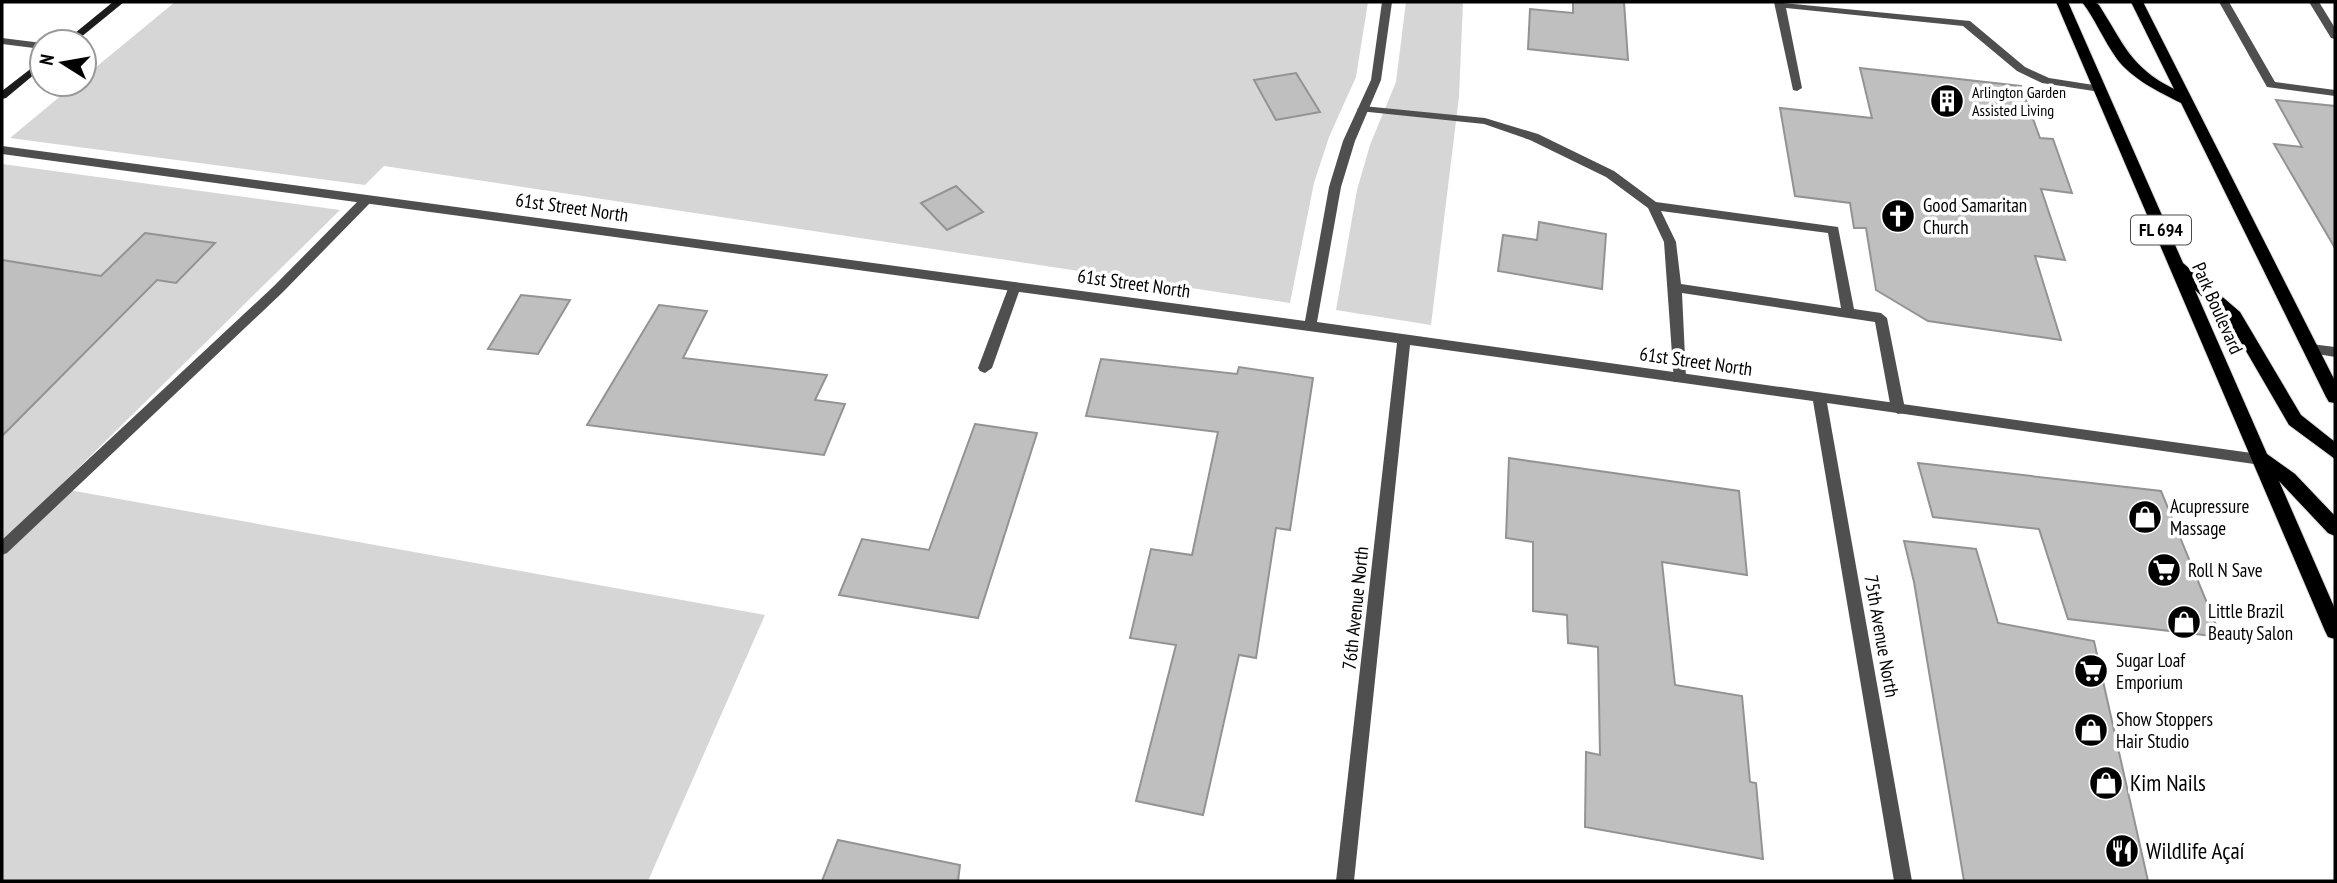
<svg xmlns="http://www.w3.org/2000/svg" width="2337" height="883" viewBox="0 0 2337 883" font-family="'PT Sans Narrow',sans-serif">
<rect width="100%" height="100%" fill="#fff"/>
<!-- green -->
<g fill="#d6d6d6">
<path d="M175,2H1368L1356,77L1329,137L1314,183L1290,303L384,166L365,185L10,138L75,84H84V77Z"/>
<path d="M1406,2H1463L1459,97L1431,325L1336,310L1357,190L1370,145L1396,82Z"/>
<path d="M2,164L340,210L58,488L765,615L648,881H2Z"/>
</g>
<!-- building -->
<g fill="#bfbfbf" stroke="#939393" stroke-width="2">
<path d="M1573,2H1624L1628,60L1528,49L1530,9L1573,13Z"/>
<path d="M1860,68L2021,86L2040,138L2053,139L2072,193L2041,189L2065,260L2035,256L2061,340L1928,321L1876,290L1866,228H1854L1850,203L1795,196L1780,108L1872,118Z"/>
<path d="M1296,73L1320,112L1276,120L1254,80Z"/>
<path d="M2276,100L2335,106V248L2274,144L2302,147Z"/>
<path d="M956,186L983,212L947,230L921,203Z"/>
<path d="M1539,222L1606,234L1602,289L1498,271L1503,235L1537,240Z"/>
<path d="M145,233L215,243L176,283L157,280L2,436V260L101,276Z"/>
<path d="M521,295L570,300L538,354L488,349Z"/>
<path d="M659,305L707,311L683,358L827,375L815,400L845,404L824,455L587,425Z"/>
<path d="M1101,359L1237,374L1239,367L1313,378L1290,530L1276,528L1256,658L1239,655L1203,815L1136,801L1176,645L1130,638L1151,549L1192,555L1218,432L1086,416Z"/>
<path d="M975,424L1037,433L978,618L839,595L862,539L929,550Z"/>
<path d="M1509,458L1739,491L1747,575L1662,562L1675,685L1742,696L1750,782L1756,783L1763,859L1585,827L1586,752L1600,755L1598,647L1568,643L1567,615L1533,611V542L1506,538Z"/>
<path d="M1918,463L2161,491L2221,637L2068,619L2039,529L1933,517Z"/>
<path d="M1904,541L1976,549L1998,623L2094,641L2148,881H1964L1914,582Z"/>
<path d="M838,840L960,865L958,881H822Z"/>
</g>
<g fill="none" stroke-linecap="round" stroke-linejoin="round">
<!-- primary casing -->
<g stroke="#dbdbdb" stroke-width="2">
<g id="primary">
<path d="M2056,2H2068L2183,263L2240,312L2301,415L2335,442V459L2289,425L2228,320L2195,290L2267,454L2295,474L2335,516V536L2328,533L2279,481L2335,609V639L2328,637L2325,631Z"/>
<path d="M2082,2H2095L2099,5C2124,44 2130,67 2174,89L2131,2H2143L2335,381V403L2329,402L2326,397L2181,103C2159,92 2132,79 2117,59C2104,41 2095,19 2082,2Z"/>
</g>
</g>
<!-- lane -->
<g fill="#4f4f4f" fill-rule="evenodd">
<path d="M1774,2L1970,21L2025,67L2049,78L2100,86L2105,89L2100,92L2042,83L2017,71L1963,26L1786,8L1802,88L1797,91L1793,90Z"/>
<path d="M2219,2H2229L2275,82L2335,90V96L2267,87Z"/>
<path d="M2309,2H2319L2335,28V39L2331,38Z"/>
<path d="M2,38L42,43V49L2,44Z"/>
<path d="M1363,106L1485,118L1538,134L1614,171L1656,202L1838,227L1854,309L1881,313L1887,318L1905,409L1903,413L1898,414L1891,409L1875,322L1682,293L1686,378L1684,382H1674L1664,242L1648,208L1606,177L1530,140L1484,124L1359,111L1357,109ZM1661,211L1828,233L1841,308L1681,284L1676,242Z"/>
<path d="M367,195L373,199L371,202L283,292L7,553L2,555V540L274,286L363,196Z"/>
<path d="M1015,282L1021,286L992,368L985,373L980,371L978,368L1009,286Z"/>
<path d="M2311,344L2335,347V357L2306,352L2304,349L2306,346Z"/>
</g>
<!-- street -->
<path fill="#4f4f4f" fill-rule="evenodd" d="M1382,2H1392L1381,80L1355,141L1341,187L1317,322L2266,455L2268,459L2266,463L2261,465L1827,403L1912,881H1894L1813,401L1410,345L1354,881H1336L1397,343L2,154V146L1305,321L1329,187L1343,141L1371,80Z"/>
<!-- secondary -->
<g fill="#1c1c1c" fill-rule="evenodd">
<path d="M113,2H124L75,42H64Z"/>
<path d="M42,60V68L6,98L2,99V91Z"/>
</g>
<!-- primary -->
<use href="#primary" fill="#000" fill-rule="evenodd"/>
</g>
<!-- icons -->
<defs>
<g id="building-disc" transform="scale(1.75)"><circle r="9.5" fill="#000" stroke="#fff"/><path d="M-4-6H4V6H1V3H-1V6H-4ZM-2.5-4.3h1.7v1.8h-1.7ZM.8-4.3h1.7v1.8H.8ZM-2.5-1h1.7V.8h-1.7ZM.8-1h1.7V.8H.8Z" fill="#fff"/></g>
<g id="church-disc" transform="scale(1.75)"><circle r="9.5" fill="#000" stroke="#fff"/><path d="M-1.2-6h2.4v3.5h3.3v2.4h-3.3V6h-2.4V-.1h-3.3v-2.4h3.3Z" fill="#fff"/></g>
<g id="shop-disc" transform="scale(1.75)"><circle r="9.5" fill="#000" stroke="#fff"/><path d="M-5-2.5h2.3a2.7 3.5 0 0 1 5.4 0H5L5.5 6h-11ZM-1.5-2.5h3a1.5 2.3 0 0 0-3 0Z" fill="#fff"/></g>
<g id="supermarket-disc" transform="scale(1.75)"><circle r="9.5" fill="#000" stroke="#fff"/><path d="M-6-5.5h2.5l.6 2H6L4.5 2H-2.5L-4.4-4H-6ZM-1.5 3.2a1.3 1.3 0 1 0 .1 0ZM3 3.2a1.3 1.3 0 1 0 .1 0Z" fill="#fff"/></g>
<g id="restaurant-disc" transform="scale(1.75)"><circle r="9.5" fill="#000" stroke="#fff"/><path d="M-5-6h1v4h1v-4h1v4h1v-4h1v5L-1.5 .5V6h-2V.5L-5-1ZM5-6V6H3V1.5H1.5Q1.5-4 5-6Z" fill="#fff"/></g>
</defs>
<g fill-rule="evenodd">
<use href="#building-disc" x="1947" y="101"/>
<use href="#church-disc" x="1898" y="216"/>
<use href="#shop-disc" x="2145" y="517"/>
<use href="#supermarket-disc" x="2164" y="570"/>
<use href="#shop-disc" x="2184" y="622"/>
<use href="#supermarket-disc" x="2091" y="671"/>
<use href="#shop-disc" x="2091" y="730"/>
<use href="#shop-disc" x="2106" y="783"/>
<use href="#restaurant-disc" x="2122" y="851"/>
</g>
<g text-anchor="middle" stroke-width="7" stroke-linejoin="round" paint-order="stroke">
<!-- far-poi labels -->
<g font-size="16" fill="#000" stroke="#fff" text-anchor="start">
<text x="1972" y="98">Arlington Garden<tspan x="1972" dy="18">Assisted Living</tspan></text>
</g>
<!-- shield labels -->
<rect fill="#fff" stroke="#4c4c4c" stroke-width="2" x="2131" y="215.5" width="60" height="29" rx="5"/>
<g font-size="18" font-weight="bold" fill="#000">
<text x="2161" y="236">FL 694</text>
</g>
<!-- poi labels -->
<g font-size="19" fill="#000" stroke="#fff" text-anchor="start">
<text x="1923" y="212">Good Samaritan<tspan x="1923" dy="22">Church</tspan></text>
<text x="2170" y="513">Acupressure<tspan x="2170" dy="22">Massage</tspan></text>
<text x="2188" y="577">Roll N Save</text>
<text x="2208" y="618">Little Brazil<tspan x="2208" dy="22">Beauty Salon</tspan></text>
<text x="2116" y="667">Sugar Loaf<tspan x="2116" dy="22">Emporium</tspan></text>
<text x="2116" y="726">Show Stoppers<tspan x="2116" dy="22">Hair Studio</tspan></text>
</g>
<!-- street labels -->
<g font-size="19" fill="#000" stroke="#fff">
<text transform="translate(572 207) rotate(8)" y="7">61st Street North</text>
<text transform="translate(1134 283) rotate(8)" y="7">61st Street North</text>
<text transform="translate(2218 308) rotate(66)" y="7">Park Boulevard</text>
<text transform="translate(1696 361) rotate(8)" y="7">61st Street North</text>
<text transform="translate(1355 608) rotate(-84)" y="7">76th Avenue North</text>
<text transform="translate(1882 636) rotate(80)" y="7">75th Avenue North</text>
</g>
<!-- near-poi labels -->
<g font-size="23" fill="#000" stroke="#fff" text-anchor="start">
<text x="2130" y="791">Kim Nails</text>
<text x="2146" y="859">Wildlife Açaí</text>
</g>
</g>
<!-- border -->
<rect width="2337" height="883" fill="none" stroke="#000000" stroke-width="7"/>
<!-- north arrow -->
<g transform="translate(63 63) rotate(281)"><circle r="33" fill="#ffffff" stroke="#999999" stroke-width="2"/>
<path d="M0-5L12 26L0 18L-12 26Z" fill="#000000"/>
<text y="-10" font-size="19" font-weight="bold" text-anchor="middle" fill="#000000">N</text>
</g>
</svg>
